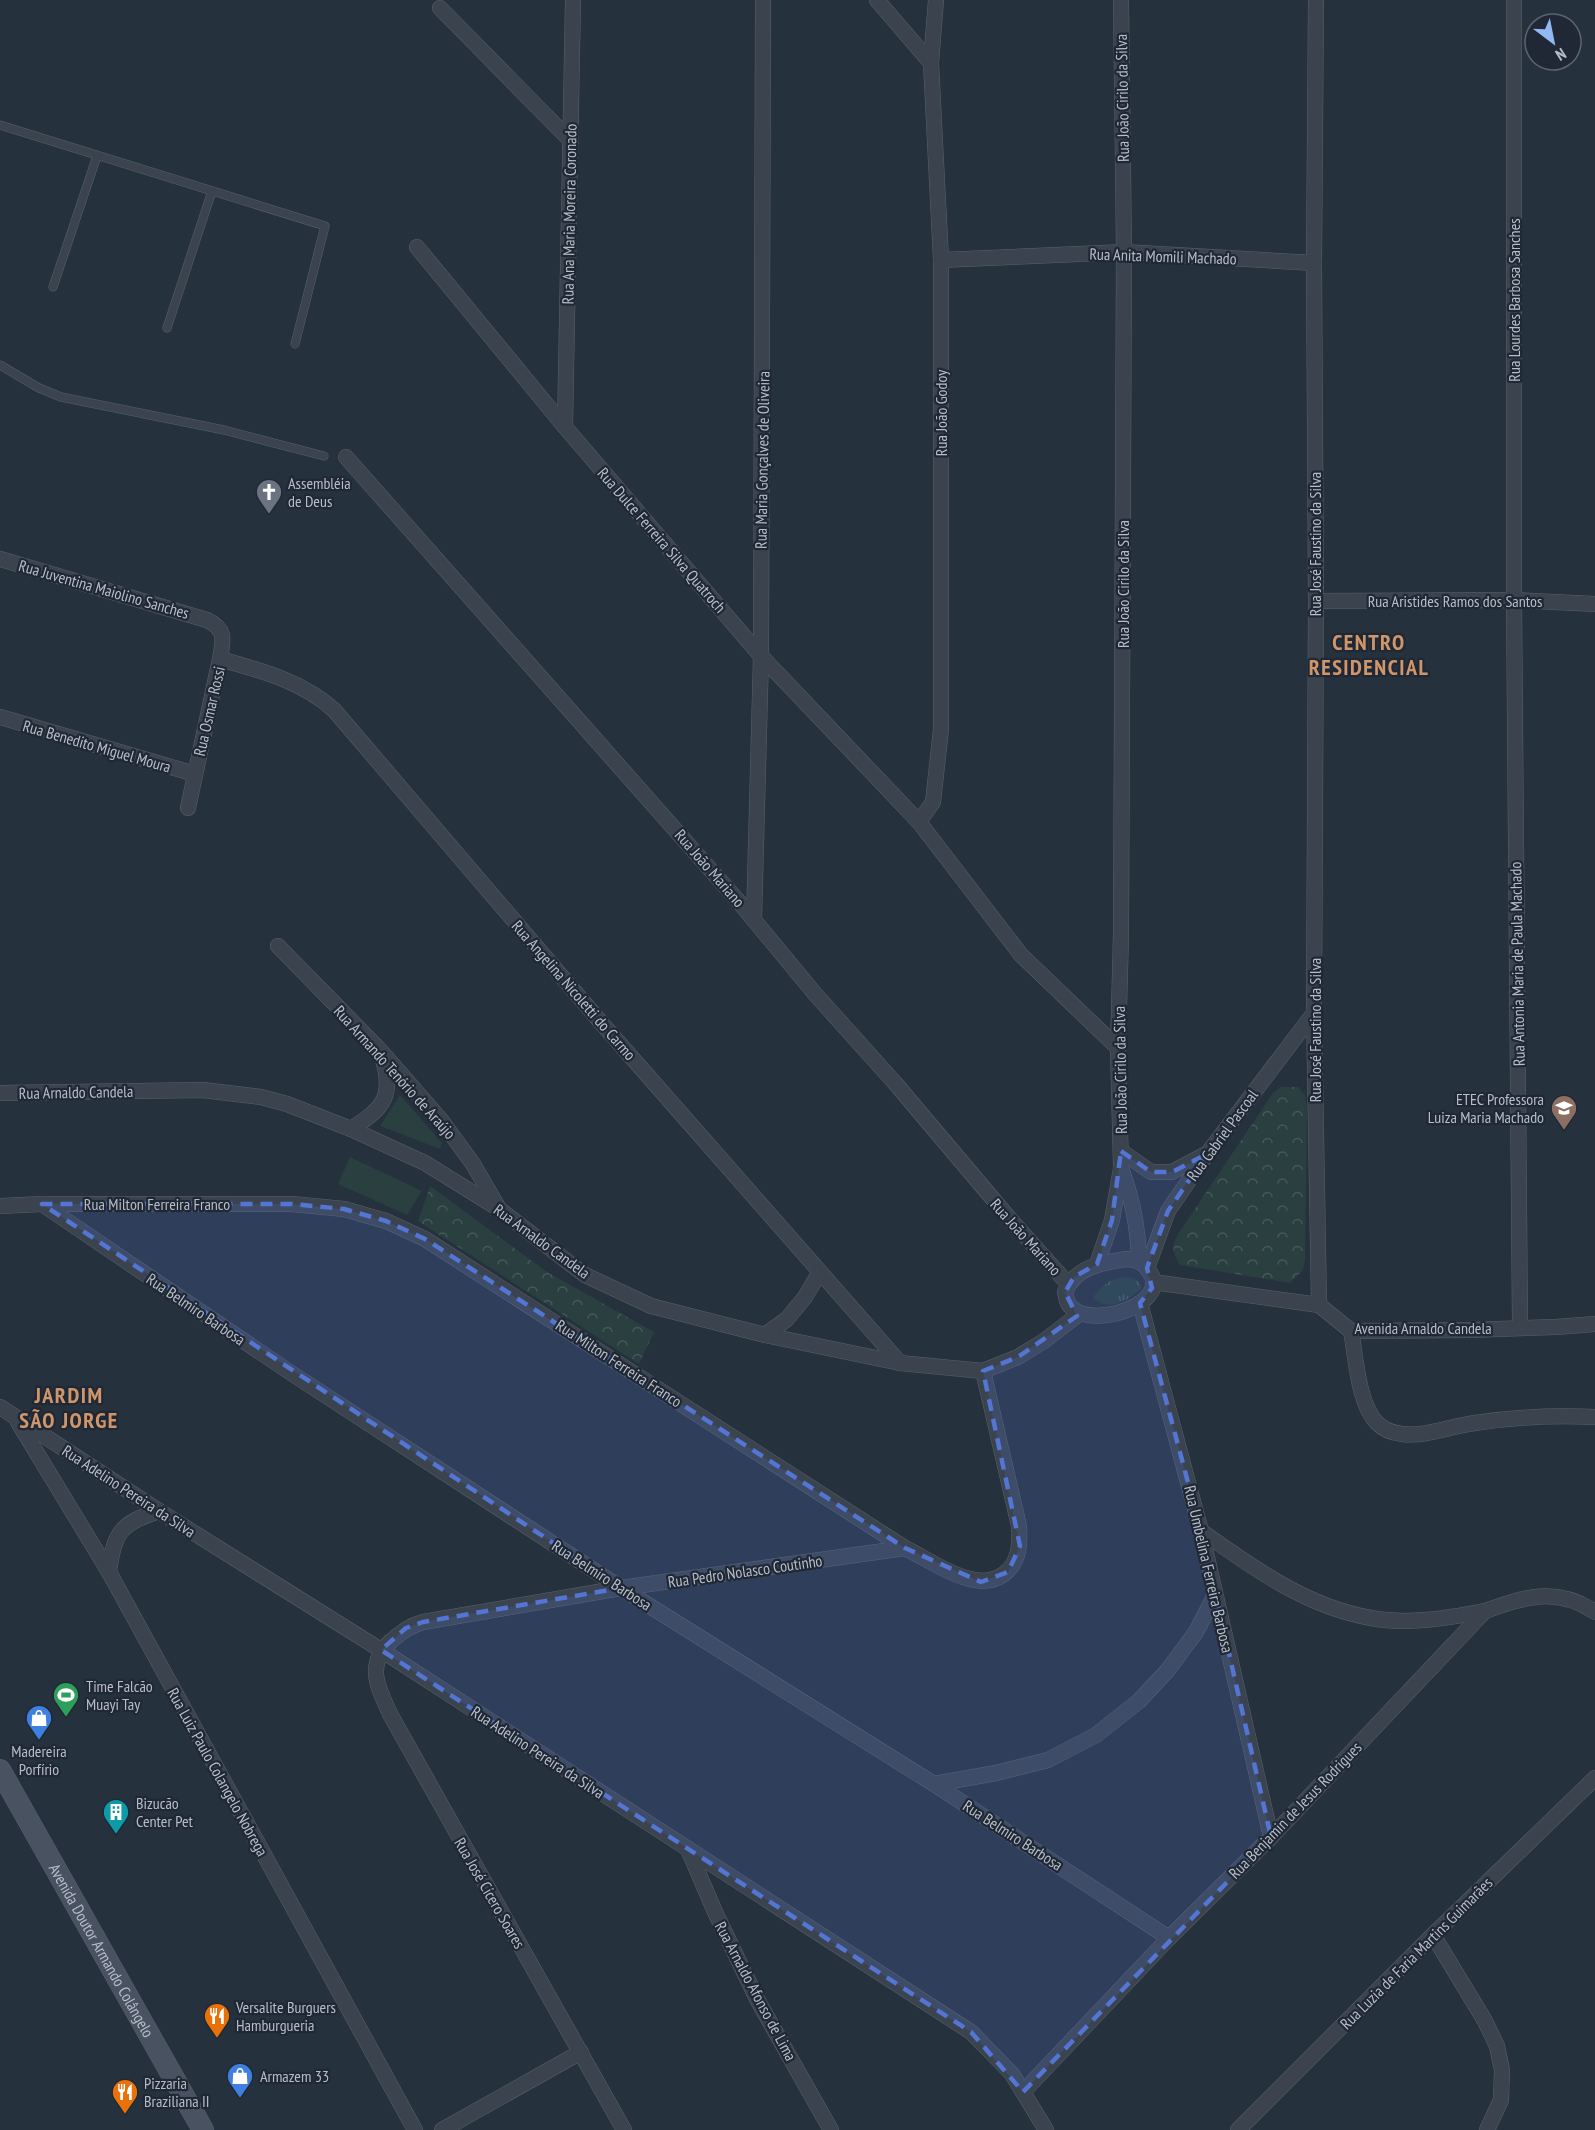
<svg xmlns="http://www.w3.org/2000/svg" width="1595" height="2130" viewBox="0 0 1595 2130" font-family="'PT Sans Narrow',sans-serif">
<defs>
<pattern id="grass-tufts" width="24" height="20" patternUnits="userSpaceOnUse" patternTransform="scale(1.5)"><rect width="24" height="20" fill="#293f40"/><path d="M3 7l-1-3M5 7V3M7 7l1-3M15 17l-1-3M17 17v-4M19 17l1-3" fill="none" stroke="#46595a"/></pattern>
<pattern id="park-crowns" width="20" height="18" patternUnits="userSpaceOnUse" patternTransform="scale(1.5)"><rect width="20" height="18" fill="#293f40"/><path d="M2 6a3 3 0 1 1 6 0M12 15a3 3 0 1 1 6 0" fill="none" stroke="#46595a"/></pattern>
</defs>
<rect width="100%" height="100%" fill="#26313e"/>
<!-- grass -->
<path fill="url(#grass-tufts)" d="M1130,1277L1138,1281L1142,1288C1127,1300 1111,1313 1093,1298C1103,1283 1112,1278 1130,1277Z"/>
<!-- park -->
<g fill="url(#park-crowns)">
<path d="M1281,1087H1298L1305,1095L1307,1112L1305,1260L1303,1270L1290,1283L1180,1265C1172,1253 1171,1246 1178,1234L1273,1093Z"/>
<path d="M430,1186L547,1272L654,1332L639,1364L418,1221Z"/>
</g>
<!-- garden -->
<g fill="#293f40">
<path d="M400,1095L442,1143L440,1149L380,1126Z"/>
<path d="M350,1157L422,1191L407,1215L338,1184Z"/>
</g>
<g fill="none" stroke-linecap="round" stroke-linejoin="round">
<!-- lane casing -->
<g stroke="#58616c" stroke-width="9">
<g id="lane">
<path d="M0,125L325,226L295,344"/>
<path d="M53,287L97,156"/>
<path d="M167,328L212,191"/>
<path d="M0,365L39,388L61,397L224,430L324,456"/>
</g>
</g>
<!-- street casing -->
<g stroke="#58616c" stroke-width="16">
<g id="street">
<path d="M877,0L931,63"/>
<path d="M1316,0L1314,263L1316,601L1314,1013L1319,1305"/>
<path d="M1514,0V600L1520,1327"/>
<path d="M440,8L571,141"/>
<path d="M417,247L565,427L761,656L919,822L1021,955L1118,1048"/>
<path d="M941,260L1124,252L1314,263"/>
<path d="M565,427L573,0"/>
<path d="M346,457L739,902L816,995L895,1083L1009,1218L1068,1284"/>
<path d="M0,559L207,620C227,630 223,640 220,659L188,808"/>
<path d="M1316,601L1514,600L1595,604"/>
<path d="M220,659C262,671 302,681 334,710L598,1019L900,1363"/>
<path d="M0,717L195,774"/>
<path d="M919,822L933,802L941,729V260L931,63L936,0"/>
<path d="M754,920L761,656L763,0"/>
<path d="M278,946L380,1050L441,1120L473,1164L498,1207"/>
<path d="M0,1093L203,1090L261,1097L287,1104L351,1129L425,1163L499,1209L585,1275L651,1306L765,1335L900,1363L983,1371L1018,1357L1044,1341L1079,1314"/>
<path d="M351,1129C385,1107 394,1096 382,1056"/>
<path d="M1121,1151L1151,1172H1172L1204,1155"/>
<path d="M1121,1168C1133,1201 1138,1227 1139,1262"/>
<path d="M42,1204L288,1371L621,1588L934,1784L1169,1938"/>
<path d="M0,1206L42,1204H292L344,1209L386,1221L425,1239L905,1548C932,1561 976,1595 1004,1574C1020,1562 1020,1543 1019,1526L983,1371"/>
<path d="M1126,1259C1136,1259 1143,1262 1149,1271C1173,1304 1093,1329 1072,1308C1067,1304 1066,1298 1065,1292C1076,1266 1102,1263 1126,1259Z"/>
<path d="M1097,1264L1112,1220L1121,1168L1118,1048L1121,934L1124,252L1121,0"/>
<path d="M1147,1268L1168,1211L1207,1154L1314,1013"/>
<path d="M1153,1282L1319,1305L1351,1331L1470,1330L1556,1327L1595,1324"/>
<path d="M1140,1303L1201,1531L1271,1837"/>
<path d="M1351,1331C1356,1357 1358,1404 1377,1423C1383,1429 1393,1433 1402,1434C1426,1437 1451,1426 1475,1423C1515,1417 1555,1415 1595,1417"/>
<path d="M765,1335L787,1319L805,1297L820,1272"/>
<path d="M0,1407L159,1511L381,1650L971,2032L1012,2074L1046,2130"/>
<path d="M18,1422L109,1572L415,2130"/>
<path d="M1201,1531C1253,1568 1307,1607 1371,1618C1408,1625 1448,1618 1485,1611"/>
<path d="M109,1572C114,1532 121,1523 159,1511"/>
<path d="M934,1784L996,1773L1048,1760L1096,1735L1139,1701L1167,1671L1196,1632L1215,1595"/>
<path d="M688,1849L715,1912L758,2001L831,2130"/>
<path d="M1433,1935L1485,2021L1497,2046L1502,2070L1501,2100L1487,2130"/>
<path d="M1023,2092L1169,1938L1271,1837L1485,1611C1524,1597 1557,1586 1595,1612"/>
<path d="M442,2130L581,2052"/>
<path d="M624,2130L390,1714C378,1687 365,1665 391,1641C402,1632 409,1626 423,1622L621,1588L905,1548"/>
<path d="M1238,2130L1433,1935L1595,1778"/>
</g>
</g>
<!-- secondary casing -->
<g stroke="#58616c" stroke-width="22">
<g id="secondary">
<path id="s1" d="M0,1770L203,2130"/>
</g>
</g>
<!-- lane -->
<use href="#lane" stroke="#3a434e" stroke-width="8"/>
<!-- street -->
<use href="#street" stroke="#3a434e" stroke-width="15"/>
<!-- secondary -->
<use href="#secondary" stroke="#495261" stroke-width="21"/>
</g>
<!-- marked area -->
<path fill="#5375d3" fill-opacity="0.2" stroke="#5375d3" stroke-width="4.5" stroke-dasharray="12 8" stroke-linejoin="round" d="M1121,1151L1151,1172H1172L1207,1154L1168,1211L1147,1268L1152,1288L1140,1303L1201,1531L1271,1837L1023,2092L971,2032L381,1650L406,1628L423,1622L621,1588L42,1204H292L344,1209L386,1221L425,1239L905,1548L981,1582L1008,1572L1020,1546L983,1371L1018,1357L1077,1316L1065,1292L1074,1277L1097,1264L1112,1220Z"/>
<!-- icons -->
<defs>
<g id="church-pin" transform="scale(1.35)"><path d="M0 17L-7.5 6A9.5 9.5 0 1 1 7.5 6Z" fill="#6b7280" stroke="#1f2834"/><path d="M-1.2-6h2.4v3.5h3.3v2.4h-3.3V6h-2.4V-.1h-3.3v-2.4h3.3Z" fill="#fff"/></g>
<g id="university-pin" transform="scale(1.35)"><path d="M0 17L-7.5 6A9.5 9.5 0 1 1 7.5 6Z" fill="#8d6e63" stroke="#1f2834"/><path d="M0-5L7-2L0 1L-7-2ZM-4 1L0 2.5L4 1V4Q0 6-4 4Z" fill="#fff"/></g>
<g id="stadium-pin" transform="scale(1.35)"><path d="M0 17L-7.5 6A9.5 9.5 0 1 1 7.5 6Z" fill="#2e9e5b" stroke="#1f2834"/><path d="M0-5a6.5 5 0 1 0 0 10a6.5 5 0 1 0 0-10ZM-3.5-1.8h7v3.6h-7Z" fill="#fff"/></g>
<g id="shop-pin" transform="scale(1.35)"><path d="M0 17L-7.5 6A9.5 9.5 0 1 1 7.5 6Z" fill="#3f7fe0" stroke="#1f2834"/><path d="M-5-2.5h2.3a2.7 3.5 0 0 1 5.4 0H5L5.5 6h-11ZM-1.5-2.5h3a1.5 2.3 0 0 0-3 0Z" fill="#fff"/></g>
<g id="building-pin" transform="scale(1.35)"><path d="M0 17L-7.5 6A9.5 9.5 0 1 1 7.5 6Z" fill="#0f9aa8" stroke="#1f2834"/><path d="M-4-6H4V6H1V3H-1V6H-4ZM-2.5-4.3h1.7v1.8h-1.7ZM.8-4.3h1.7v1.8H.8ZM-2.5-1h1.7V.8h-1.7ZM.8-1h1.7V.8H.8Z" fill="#fff"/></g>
<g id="restaurant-pin" transform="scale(1.35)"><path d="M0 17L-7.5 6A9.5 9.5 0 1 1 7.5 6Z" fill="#e8710a" stroke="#1f2834"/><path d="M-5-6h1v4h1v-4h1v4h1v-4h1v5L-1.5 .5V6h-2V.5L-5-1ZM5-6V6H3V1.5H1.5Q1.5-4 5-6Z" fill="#fff"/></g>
</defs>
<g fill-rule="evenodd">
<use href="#church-pin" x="269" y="492"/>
<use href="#university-pin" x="1564" y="1108"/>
<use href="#stadium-pin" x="66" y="1695"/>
<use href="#shop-pin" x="39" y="1718"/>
<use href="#building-pin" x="116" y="1812"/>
<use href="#restaurant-pin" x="217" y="2016"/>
<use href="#shop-pin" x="240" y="2076"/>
<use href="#restaurant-pin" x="125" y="2092"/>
</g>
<g text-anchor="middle" stroke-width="4.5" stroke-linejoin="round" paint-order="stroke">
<!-- street labels -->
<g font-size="16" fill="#b7bec9" stroke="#1f2834">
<text transform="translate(1122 98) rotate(-91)" y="6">Rua João Cirilo da Silva</text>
<text transform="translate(569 214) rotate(-89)" y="6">Rua Ana Maria Moreira Coronado</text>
<text transform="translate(1163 256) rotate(2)" y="6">Rua Anita Momili Machado</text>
<text transform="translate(1514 300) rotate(-90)" y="6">Rua Lourdes Barbosa Sanches</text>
<text transform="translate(941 413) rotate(-90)" y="6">Rua João Godoy</text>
<text transform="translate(762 460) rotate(-89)" y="6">Rua Maria Gonçalves de Oliveira</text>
<text transform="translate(662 540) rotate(49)" y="6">Rua Dulce Ferreira Silva Quatroch</text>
<text transform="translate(1315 544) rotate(-90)" y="6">Rua José Faustino da Silva</text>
<text transform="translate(1123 584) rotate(-90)" y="6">Rua João Cirilo da Silva</text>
<text transform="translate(104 589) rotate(16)" y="6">Rua Juventina Maiolino Sanches</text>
<text x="1455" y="607">Rua Aristides Ramos dos Santos</text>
<text transform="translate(209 711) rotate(-77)" y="6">Rua Osmar Rossi</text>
<text transform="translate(97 746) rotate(16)" y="6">Rua Benedito Miguel Moura</text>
<text transform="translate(710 868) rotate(49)" y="6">Rua João Mariano</text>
<text transform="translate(1517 964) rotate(-91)" y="6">Rua Antonia Maria de Paula Machado</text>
<text transform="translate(574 990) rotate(49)" y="6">Rua Angelina Nicoletti do Carmo</text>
<text transform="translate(1315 1030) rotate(-90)" y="6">Rua José Faustino da Silva</text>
<text transform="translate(1120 1070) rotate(-91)" y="6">Rua João Cirilo da Silva</text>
<text transform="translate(395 1072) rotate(48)" y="6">Rua Armando Tenório de Araújo</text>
<text transform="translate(76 1092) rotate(-1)" y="6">Rua Arnaldo Candela</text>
<text transform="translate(1222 1135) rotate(-54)" y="6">Rua Gabriel Pascoal</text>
<text x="157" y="1210">Rua Milton Ferreira Franco</text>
<text transform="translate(1026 1237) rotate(48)" y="6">Rua João Mariano</text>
<text transform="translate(542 1241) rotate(36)" y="6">Rua Arnaldo Candela</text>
<text transform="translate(196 1309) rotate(34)" y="6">Rua Belmiro Barbosa</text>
<text x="1423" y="1334">Avenida Arnaldo Candela</text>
<text transform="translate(619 1363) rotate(33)" y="6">Rua Milton Ferreira Franco</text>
<text transform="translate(129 1491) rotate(33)" y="6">Rua Adelino Pereira da Silva</text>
<text transform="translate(1209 1569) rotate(77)" y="6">Rua Umbelina Ferreira Barbosa</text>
<text transform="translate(745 1571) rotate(-8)" y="6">Rua Pedro Nolasco Coutinho</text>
<text transform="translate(602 1575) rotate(33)" y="6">Rua Belmiro Barbosa</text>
<text transform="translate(538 1752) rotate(33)" y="6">Rua Adelino Pereira da Silva</text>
<text transform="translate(218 1772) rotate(61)" y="6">Rua Luiz Paulo Colangelo Nobrega</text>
<text transform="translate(1295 1810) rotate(-46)" y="6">Rua Benjamin de Jesus Rodrigues</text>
<text transform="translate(1013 1835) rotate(33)" y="6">Rua Belmiro Barbosa</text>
<text transform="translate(490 1893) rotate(60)" y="6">Rua José Cícero Soares</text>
<text dy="6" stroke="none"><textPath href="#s1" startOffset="207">Avenida Doutor Armando Colângelo</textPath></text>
<text transform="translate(1416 1953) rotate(-45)" y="6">Rua Luzia de Faria Martins Guimarães</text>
<text transform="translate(756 1991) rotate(62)" y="6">Rua Arnaldo Afonso de Lima</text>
</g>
<!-- poi labels -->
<g font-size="16" fill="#b7bec9" stroke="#1f2834" text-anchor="start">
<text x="288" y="489">Assembléia<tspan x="288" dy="18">de Deus</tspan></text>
<text x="1544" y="1105" text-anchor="end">ETEC Professora<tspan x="1544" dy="18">Luiza Maria Machado</tspan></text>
<text x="86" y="1692">Time Falcão<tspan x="86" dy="18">Muayi Tay</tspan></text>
<text x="39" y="1757" text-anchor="middle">Madereira<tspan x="39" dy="18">Porfírio</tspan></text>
<text x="136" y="1809">Bizucão<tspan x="136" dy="18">Center Pet</tspan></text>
<text x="236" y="2013">Versalite Burguers<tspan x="236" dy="18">Hamburgueria</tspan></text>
<text x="260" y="2082">Armazem 33</text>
<text x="144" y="2089">Pizzaria<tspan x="144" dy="18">Braziliana II</tspan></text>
</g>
<!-- district labels -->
<g font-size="22" font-weight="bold" letter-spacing="1.5" fill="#d0966b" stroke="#1f2834">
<text x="1369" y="650">CENTRO<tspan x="1369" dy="25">RESIDENCIAL</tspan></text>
<text x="69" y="1403">JARDIM<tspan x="69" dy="25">SÃO JORGE</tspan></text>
</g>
</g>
<!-- north arrow -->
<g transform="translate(1553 42) rotate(148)"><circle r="28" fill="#1f2834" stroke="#5c6470" stroke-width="1.5"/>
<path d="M0-4.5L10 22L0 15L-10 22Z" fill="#92b8f3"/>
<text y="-9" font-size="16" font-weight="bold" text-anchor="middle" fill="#b7bec9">N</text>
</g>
</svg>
